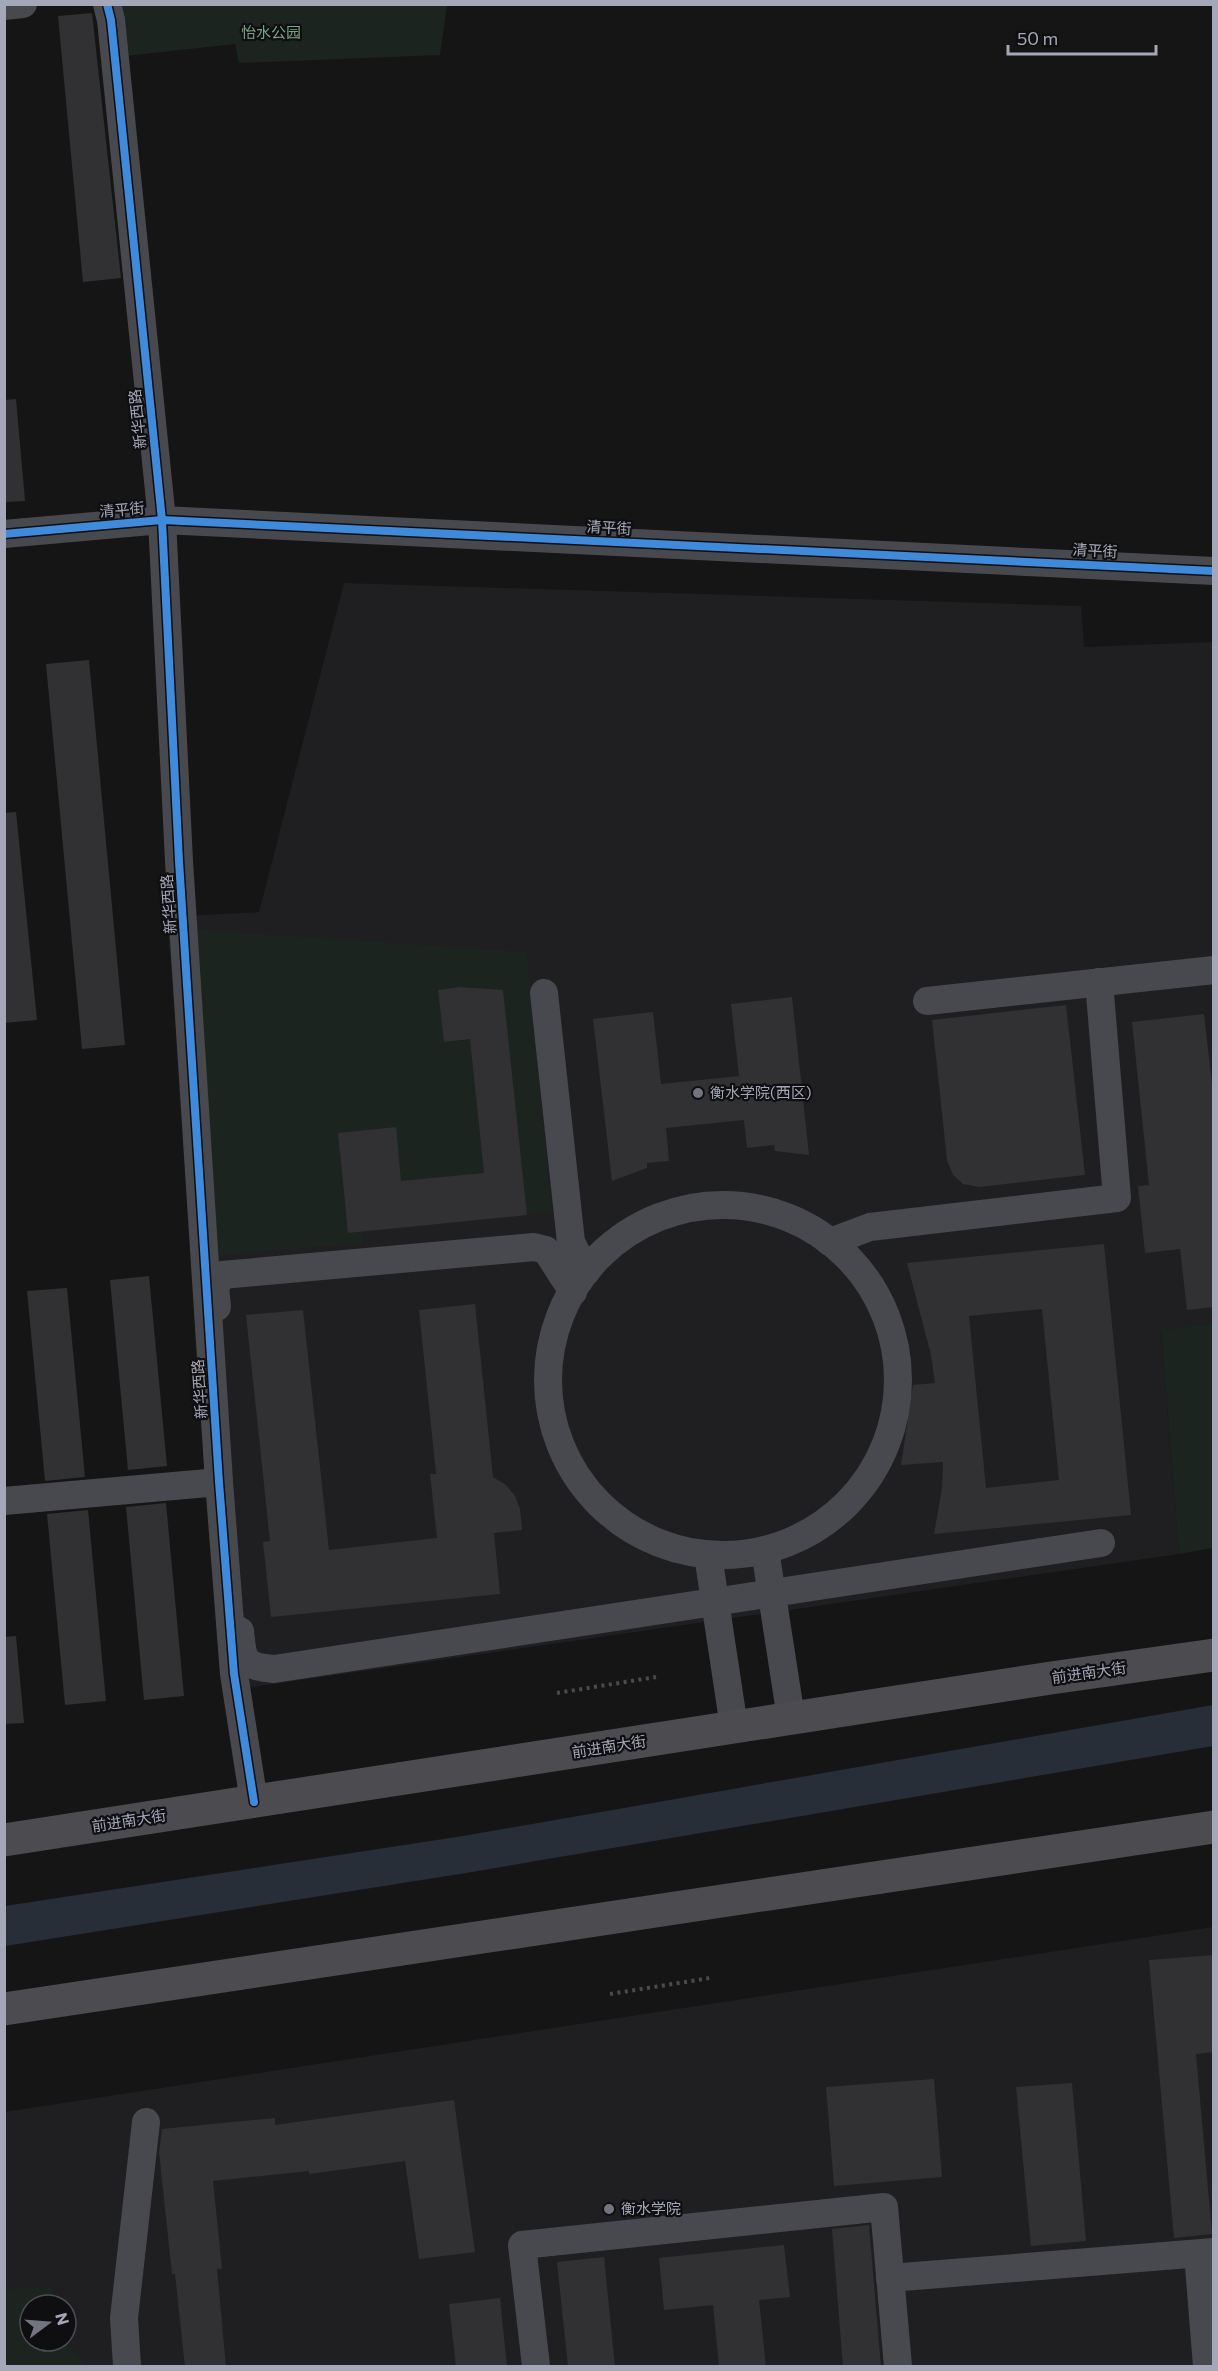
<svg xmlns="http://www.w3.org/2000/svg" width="1218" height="2371" viewBox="0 0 1218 2371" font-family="Commissioner,'Noto Sans SC',sans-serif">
<rect width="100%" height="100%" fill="#151515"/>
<!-- built -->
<g fill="#1f1f21" fill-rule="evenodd">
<path d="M344,583L1081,606L1084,647L1213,642V1323L1161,1331L1179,1554L232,1690L167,917L259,912Z"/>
<path d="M1213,1927V2366H5L4,2112ZM30,2305H66V2341H30Z"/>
</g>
<!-- green -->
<g fill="#1c241f">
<path d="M102,5H447L440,55L239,63L235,44L107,58Z"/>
<path d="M168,928L527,952L552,1212L527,1214L460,987L439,990L444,1042L464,1040L470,1037L484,1173L401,1181L395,1127L338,1133L348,1233L362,1232L363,1243L196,1257Z"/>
<path d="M1213,1323V1548L1179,1554L1161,1330Z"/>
<path d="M52,2287V2305H30V2341H64L87,2366H5V2289Z"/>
</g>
<!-- water -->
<path fill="#272e38" d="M1213,1705V1746L466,1873L5,1946V1906L463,1836Z"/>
<!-- building -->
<g fill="#313133" fill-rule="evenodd">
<path d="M92,13L121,278L83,282L58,16Z"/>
<path d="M16,399L25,501L4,502V400Z"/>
<path d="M89,660L125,1045L82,1049L46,664Z"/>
<path d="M16,812L37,1020L4,1023V813Z"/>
<path d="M460,987L503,990L527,1215L348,1233L338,1133L396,1127L401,1181L484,1173L470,1039L444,1042L438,990Z"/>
<path d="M792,997L809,1155L775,1151L774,1145L747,1148L744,1120L666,1128L669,1161L647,1163V1168L612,1181L593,1019L653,1012L661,1084L739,1076L731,1004Z"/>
<path d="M1066,1005L1085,1175L979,1187L963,1184L953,1175L947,1160L932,1020Z"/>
<path d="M1204,1014L1214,1101V1307L1187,1310L1180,1249L1145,1253L1138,1186L1149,1185L1132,1022Z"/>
<path d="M1104,1244L1131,1515L934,1534L942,1488L943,1462L901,1465L913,1385L935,1383L931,1355L907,1263ZM1042,1309L1059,1480L986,1488L969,1316Z"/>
<path d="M149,1276L167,1466L128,1470L110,1280Z"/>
<path d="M67,1288L85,1477L45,1481L27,1291Z"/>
<path d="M475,1304L493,1477L506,1485L515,1496L520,1509L522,1530L494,1533L500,1594L271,1617L263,1542L270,1541L246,1315L303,1310L329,1550L437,1538L430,1474H436L419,1310Z"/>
<path d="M166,1503L184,1696L144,1700L126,1507Z"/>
<path d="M88,1510L106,1701L65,1705L47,1514Z"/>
<path d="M16,1636L24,1723L4,1724V1637Z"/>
<path d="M1214,1955V2052L1196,2054L1212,2234L1174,2238L1149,1960Z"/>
<path d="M934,2079L942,2177L834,2186L826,2087Z"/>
<path d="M1072,2083L1086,2241L1031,2246L1016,2087Z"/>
<path d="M454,2100L475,2252L419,2259L405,2161L309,2174V2171L213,2181L222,2269H217L226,2367H185L175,2274H172L159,2152L162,2129L275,2118V2125Z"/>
<path d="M869,2225L881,2367H843L832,2229Z"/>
<path d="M784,2245L790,2297L759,2300L766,2367H719L713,2305L664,2310L659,2258Z"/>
<path d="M604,2257L615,2367H568L557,2262Z"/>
<path d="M500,2298L507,2367H456L449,2304Z"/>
</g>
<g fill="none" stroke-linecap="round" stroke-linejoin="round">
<!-- path -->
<g stroke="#4a4b4f" stroke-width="4" stroke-dasharray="3 4.5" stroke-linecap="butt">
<path d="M557,1693L656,1677"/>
<path d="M610,1994L710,1978"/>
</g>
<!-- minor -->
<g stroke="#48494e" stroke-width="28">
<path d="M107,4L111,20L162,520L179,861L219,1482L234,1674L254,1802"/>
<path d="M4,6L23,4"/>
<path d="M4,534L162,520L1214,571"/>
<path d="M544,993L571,1242L586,1272"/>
<path d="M927,1001L1214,970"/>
<circle cx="723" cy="1380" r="175"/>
<path d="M830,1242L870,1227L1117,1198L1099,982"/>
<path d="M217,1307L215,1287L222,1275L534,1247L546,1250L573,1292"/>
<path d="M4,1501L219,1482"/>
<path d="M765,1550L791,1718"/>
<path d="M708,1555L734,1727"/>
<path d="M240,1631C243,1661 243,1666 274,1669L1101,1543"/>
<path d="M1198,2254L1207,2366"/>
<path d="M890,2278L1214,2252"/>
<path d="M127,2366L124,2318L146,2122"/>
<path d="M536,2366L522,2245L884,2207L898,2366"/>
</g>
<!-- major -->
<g stroke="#4b4b50" stroke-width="33">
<path d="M4,1840L1051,1678L1214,1655"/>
<path d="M4,2009L1214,1827"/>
</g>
<!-- cycleway casing -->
<g stroke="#0f0f11" stroke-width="11">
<g id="cycleway">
<path d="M107,4L111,20L162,520L179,861L219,1482L234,1674L254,1802"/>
<path d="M4,534L162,520L1214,571"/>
</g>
</g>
<!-- cycleway -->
<use href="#cycleway" stroke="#408adc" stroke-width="8"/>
</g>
<!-- markers -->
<g fill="#72747f" stroke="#0f0f11" stroke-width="2">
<circle cx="698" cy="1093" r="6"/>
<circle cx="609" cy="2209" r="6"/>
</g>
<g text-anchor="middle" stroke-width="4.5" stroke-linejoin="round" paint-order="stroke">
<!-- park labels -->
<g font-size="15" fill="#79a582" stroke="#0f0f11">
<text x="271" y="38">怡水公园</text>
</g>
<!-- street labels -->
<g font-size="15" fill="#a4a7b8" stroke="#0f0f11">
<text transform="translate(138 419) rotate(-96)" y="5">新华西路</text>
<text transform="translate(122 510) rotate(-5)" y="5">清平街</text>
<text transform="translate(609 528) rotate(3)" y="5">清平街</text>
<text transform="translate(1095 551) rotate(3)" y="5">清平街</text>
<text transform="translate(169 904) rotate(-94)" y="5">新华西路</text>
<text transform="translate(200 1389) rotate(-94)" y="5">新华西路</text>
<text transform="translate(1089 1673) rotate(-8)" y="5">前进南大街</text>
<text transform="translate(609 1747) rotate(-9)" y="5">前进南大街</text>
<text transform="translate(129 1821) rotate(-9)" y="5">前进南大街</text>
</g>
<!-- poi labels -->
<g font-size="15" fill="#a4a7b8" stroke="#0f0f11" text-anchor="start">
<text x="710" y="1098">衡水学院(西区)</text>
<text x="621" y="2214">衡水学院</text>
</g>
</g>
<!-- border -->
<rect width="1218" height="2371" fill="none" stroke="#a4a7b8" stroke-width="12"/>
<!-- north arrow -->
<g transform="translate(48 2323) rotate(74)"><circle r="28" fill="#0f0f11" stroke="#4b4c54" stroke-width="1.5"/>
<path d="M0-4.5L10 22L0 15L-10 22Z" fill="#72747f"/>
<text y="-9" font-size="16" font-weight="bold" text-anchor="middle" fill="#a4a7b8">N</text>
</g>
<!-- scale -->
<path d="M1008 45v9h148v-9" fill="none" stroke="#a4a7b8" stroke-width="3"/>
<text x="1017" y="45" font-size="18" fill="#a4a7b8" stroke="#0f0f11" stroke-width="4.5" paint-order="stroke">50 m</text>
</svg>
